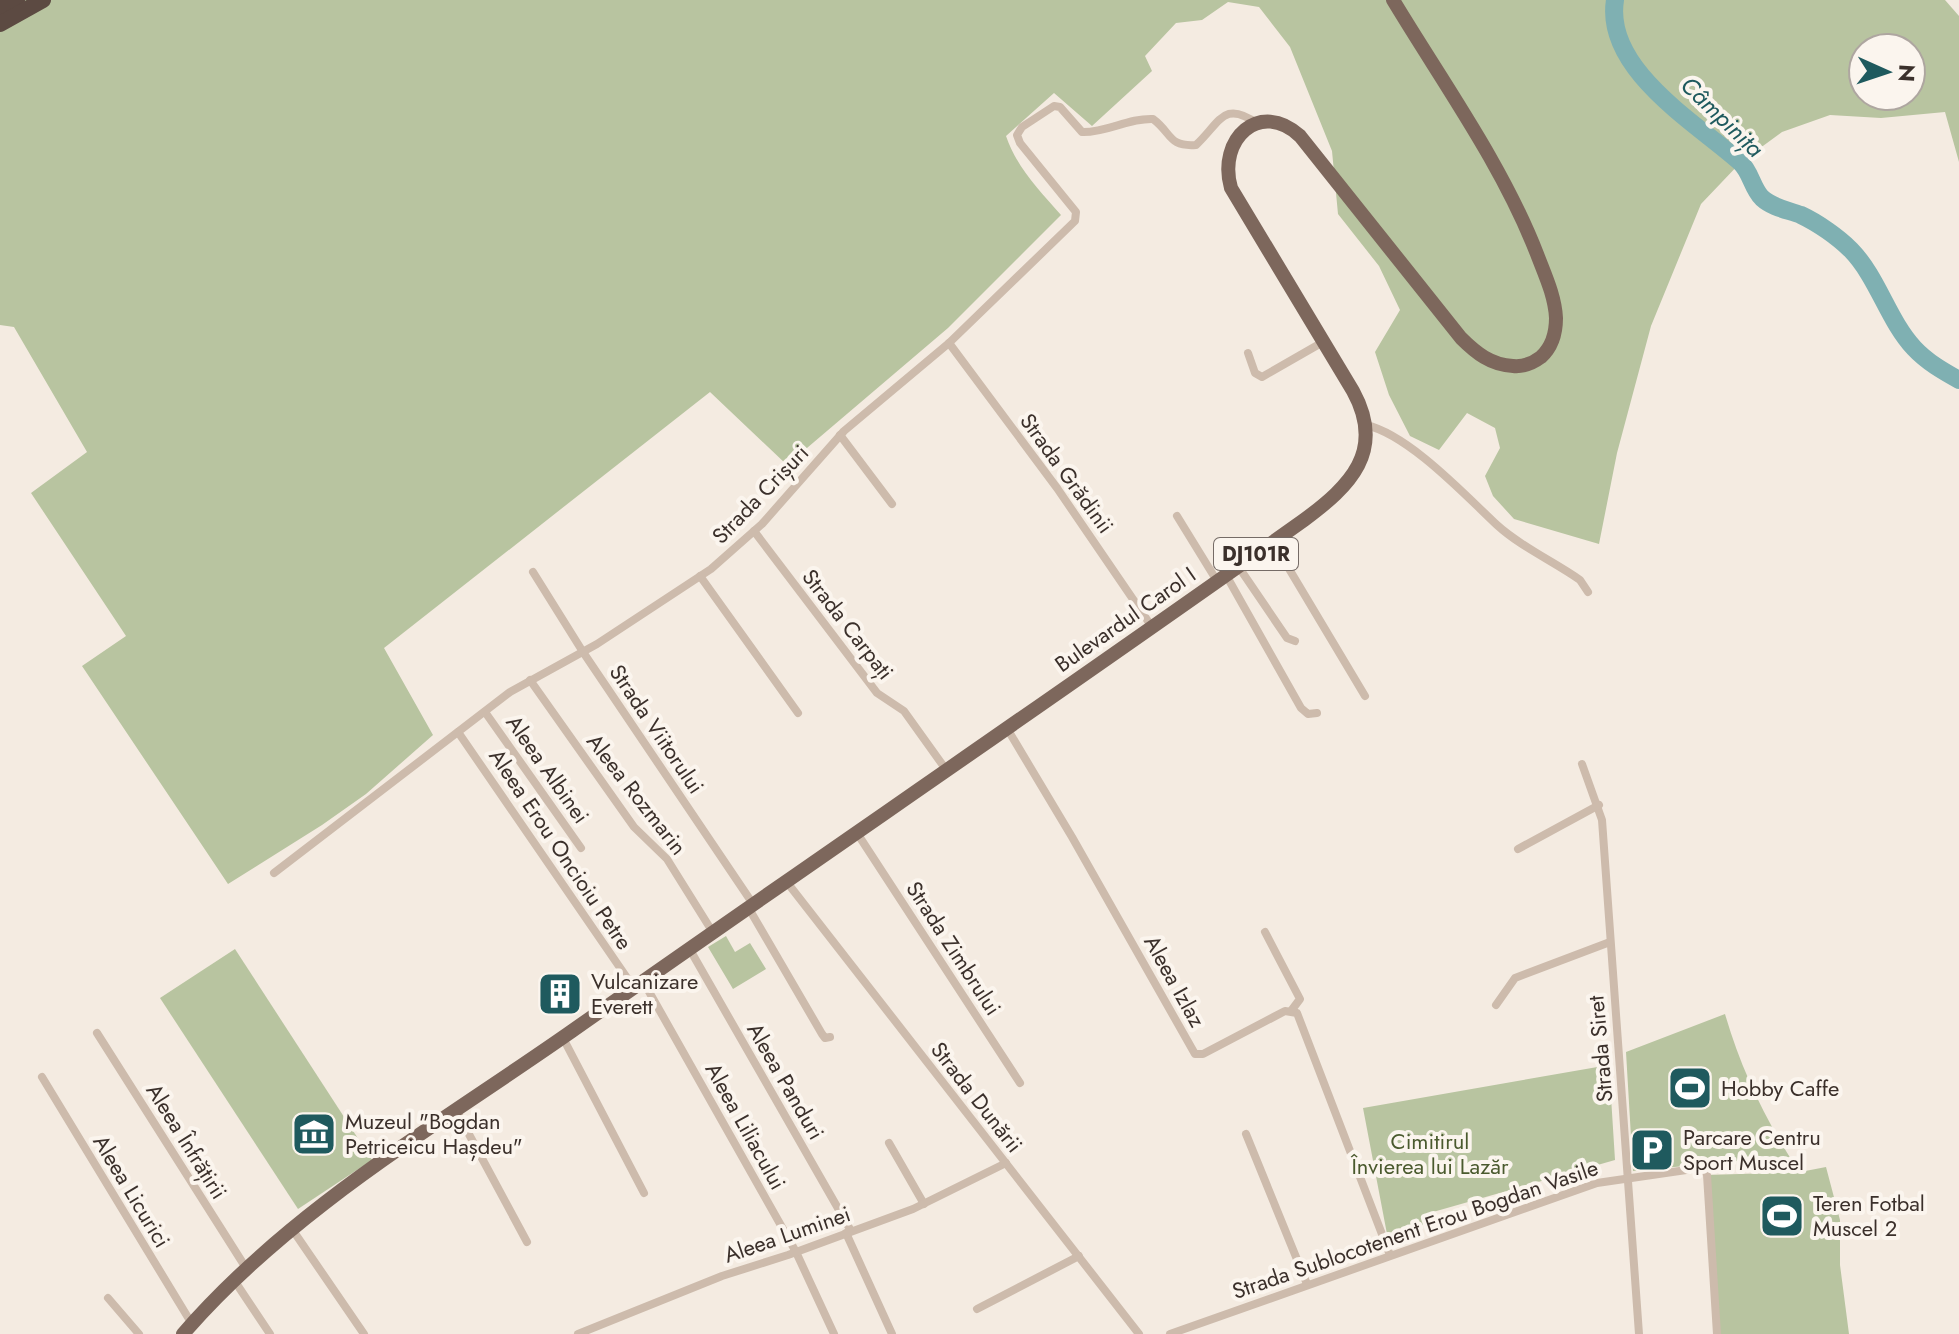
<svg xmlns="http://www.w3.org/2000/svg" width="1959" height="1334" viewBox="0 0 1959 1334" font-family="Jost,sans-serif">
<rect width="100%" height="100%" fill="#f4ebe1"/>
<!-- green -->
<g fill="#b8c4a0" fill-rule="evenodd">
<path d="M0,0H1945L1959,16V162L1945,112L1881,118L1830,115L1782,132L1741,162L1701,204L1651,326L1617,453L1599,544L1514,519L1493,496L1485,476L1500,448L1495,428L1467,413L1439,450L1410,436L1389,395L1375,352L1400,310L1379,266L1338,214L1332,151L1290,47L1259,7L1228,2L1202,20L1176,23L1145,56L1152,71L1092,126L1054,93L1006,136C1017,168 1039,190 1061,215L948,328L787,465L710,392L384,648L433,735L366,794L322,825L228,884L82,666L126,636L31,493L87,452L14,327L0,325ZM1863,48H1911V96H1863Z"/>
<path d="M726,936L735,952L750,943L766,969L733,989L708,947Z"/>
<path d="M235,949L372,1160L298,1209L160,998Z"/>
<path d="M1725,1014C1741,1069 1765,1119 1796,1167L1758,1171L1757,1159L1633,1171L1626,1052Z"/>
<path d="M1609,1065L1615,1160L1433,1212L1421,1227L1387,1234L1363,1108Z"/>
<path d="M1826,1167L1840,1220V1265L1849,1334H1717L1707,1175L1800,1172Z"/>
</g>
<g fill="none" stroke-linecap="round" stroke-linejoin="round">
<!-- river -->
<path stroke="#7fb0b2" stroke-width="18" d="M1615,0C1604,69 1695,122 1740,162C1751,172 1752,188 1762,198C1773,208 1788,210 1801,215C1818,223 1838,237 1851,250C1878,278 1888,320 1914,348C1927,362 1943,371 1959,380"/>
<!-- street -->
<g stroke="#cdbbac" stroke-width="8">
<path d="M949,343L1057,488L1152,627"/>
<path d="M1248,353L1255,373L1262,377L1323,342"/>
<path d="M1366,425C1409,435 1464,494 1497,525C1521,547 1553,561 1580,580L1588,592"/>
<path d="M840,435L892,504"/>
<path d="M1177,516L1217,581"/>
<path d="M754,531L877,693L904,711L947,771"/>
<path d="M1273,542L1365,696"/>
<path d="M1238,566L1287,638L1295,641"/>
<path d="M533,572L583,652L753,904"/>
<path d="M1226,575L1301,708L1308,714L1317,713"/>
<path d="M700,576L798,713"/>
<path d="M530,680L634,827L667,859L712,931"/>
<path d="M485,712L581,848"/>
<path d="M1008,730L1072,837L1195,1054H1203L1285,1011L1297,1013L1390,1255"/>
<path d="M458,732L634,988"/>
<path d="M1582,764L1602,820L1639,1334"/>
<path d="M857,833L1020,1083"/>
<path d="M1518,849L1599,805"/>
<path d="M274,873L510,692L597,644L711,569L762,524L844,431L949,343L1075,221L1076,212L1020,143L1017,135L1022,127L1054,106L1060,107L1082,132C1106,133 1128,118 1153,119C1172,133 1168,147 1196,145C1220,123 1223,99 1258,124"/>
<path d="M786,881L1139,1334"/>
<path d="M748,907L822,1034L825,1038L830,1037"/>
<path d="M1265,932L1300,999L1291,1011"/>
<path d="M689,948L851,1231"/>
<path d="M643,981L796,1252L834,1334"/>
<path d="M1496,1005L1515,978L1610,942"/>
<path d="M97,1033L246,1268"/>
<path d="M563,1038L644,1193"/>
<path d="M42,1077L192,1324"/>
<path d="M457,1112L527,1242"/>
<path d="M1246,1134L1307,1284"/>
<path d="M889,1143L924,1204"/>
<path d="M292,1229L364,1334"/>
<path d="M846,1233L892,1334"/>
<path d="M234,1280L270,1334"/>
<path d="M108,1298L139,1334"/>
<path d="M977,1309L1079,1256"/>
<path d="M578,1334L722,1276L788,1255L913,1209L1006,1163"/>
<path d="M1170,1334L1597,1183L1700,1168L1705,1170L1707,1175L1717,1334"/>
</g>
<!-- primary -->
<path stroke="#7d675c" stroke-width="14" d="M183,1334C291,1209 438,1125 572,1031C815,860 1061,693 1304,520C1350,486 1386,451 1353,391L1231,188C1217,139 1260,99 1300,136L1461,338C1476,353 1491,365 1513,366C1523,367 1533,363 1541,357C1552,347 1556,332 1556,318C1555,296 1545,275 1537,254C1502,164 1443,83 1393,0"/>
<!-- highway -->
<g stroke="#5c4a42" stroke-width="16">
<path d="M0,9L17,0"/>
<path d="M0,24L43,0"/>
</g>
</g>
<!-- icons -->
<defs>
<g id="building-square" transform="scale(2.3)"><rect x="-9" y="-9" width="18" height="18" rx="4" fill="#1f5a5e" stroke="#fbf5ee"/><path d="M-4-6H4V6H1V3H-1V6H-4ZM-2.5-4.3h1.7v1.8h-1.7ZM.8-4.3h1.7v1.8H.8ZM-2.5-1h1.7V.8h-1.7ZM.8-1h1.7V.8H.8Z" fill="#fff"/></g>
<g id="stadium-square" transform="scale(2.3)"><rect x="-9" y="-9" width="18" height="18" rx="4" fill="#1f5a5e" stroke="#fbf5ee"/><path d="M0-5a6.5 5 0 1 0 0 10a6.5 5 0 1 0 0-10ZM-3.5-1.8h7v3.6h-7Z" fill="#fff"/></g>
<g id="museum-square" transform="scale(2.3)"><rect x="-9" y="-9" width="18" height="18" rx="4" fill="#1f5a5e" stroke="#fbf5ee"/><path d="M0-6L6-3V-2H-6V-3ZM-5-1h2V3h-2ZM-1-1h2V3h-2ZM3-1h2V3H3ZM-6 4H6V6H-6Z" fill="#fff"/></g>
<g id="parking-square" transform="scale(2.3)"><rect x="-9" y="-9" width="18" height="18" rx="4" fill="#1f5a5e" stroke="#fbf5ee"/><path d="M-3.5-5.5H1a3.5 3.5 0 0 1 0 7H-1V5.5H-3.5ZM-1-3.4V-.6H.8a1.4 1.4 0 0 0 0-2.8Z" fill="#fff"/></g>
</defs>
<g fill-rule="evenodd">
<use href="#building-square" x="560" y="994"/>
<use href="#stadium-square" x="1690" y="1088"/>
<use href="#museum-square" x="314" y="1134"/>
<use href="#parking-square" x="1652" y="1150"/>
<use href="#stadium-square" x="1782" y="1216"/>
</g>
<g text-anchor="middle" stroke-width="8" stroke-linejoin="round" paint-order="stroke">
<!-- shield labels -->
<rect fill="#fbf5ee" stroke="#756b66" stroke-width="2" x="1214" y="538" width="84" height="32" rx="6"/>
<g font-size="20" font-weight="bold" fill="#3b302b">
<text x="1256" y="561">DJ101R</text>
</g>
<!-- street labels -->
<g font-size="22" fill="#3b302b" stroke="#fbf5ee">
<text transform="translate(1067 473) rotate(54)" y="8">Strada Grădinii</text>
<text transform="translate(760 494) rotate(-46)" y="8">Strada Crișuri</text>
<text transform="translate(1125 619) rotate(-35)" y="8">Bulevardul Carol I</text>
<text transform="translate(848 624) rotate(52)" y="8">Strada Carpați</text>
<text transform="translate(657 729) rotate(56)" y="8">Strada Viitorului</text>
<text transform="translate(548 769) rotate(55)" y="8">Aleea Albinei</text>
<text transform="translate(637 794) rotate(52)" y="8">Aleea Rozmarin</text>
<text transform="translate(561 849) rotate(56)" y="8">Aleea Erou Oncioiu Petre</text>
<text transform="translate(954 948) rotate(57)" y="8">Strada Zimbrului</text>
<text transform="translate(1175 981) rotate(61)" y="8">Aleea Izlaz</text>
<text transform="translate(1600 1049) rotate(-95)" y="8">Strada Siret</text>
<text transform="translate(786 1081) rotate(60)" y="8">Aleea Panduri</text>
<text transform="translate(977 1097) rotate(52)" y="8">Strada Dunării</text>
<text transform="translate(746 1126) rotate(61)" y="8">Aleea Liliacului</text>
<text transform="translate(187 1141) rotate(58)" y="8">Aleea Înfrățirii</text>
<text transform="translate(132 1191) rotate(59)" y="8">Aleea Licurici</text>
<text transform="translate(1415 1229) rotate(-19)" y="8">Strada Sublocotenent Erou Bogdan Vasile</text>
<text transform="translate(787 1234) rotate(-19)" y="8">Aleea Luminei</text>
</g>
<!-- poi labels -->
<g font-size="22" fill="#3b302b" stroke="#fbf5ee" text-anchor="start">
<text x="591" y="989">Vulcanizare<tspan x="591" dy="25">Everett</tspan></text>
<text x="1721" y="1096">Hobby Caffe</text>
<text x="345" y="1129">Muzeul "Bogdan<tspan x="345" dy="25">Petriceicu Hașdeu"</tspan></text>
<text x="1683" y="1145">Parcare Centru<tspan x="1683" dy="25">Sport Muscel</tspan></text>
<text x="1813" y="1211">Teren Fotbal<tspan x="1813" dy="25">Muscel 2</tspan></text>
</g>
<!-- park labels -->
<g font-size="22" fill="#4a5a2e" stroke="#fbf5ee">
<text x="1430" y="1149">Cimitirul<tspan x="1430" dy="25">Învierea lui Lazăr</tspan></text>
</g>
<!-- water labels -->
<g font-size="24" font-style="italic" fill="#1f5a5e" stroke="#fbf5ee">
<text transform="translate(1722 117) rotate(44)" y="8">Câmpinița</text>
</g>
</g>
<!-- north arrow -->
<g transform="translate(1887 72) rotate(93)"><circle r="38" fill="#fbf5ee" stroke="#aea6a0" stroke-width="2"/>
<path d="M0-6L14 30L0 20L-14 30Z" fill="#1f5a5e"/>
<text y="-12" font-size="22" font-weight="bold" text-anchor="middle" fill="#3b302b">N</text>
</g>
</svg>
